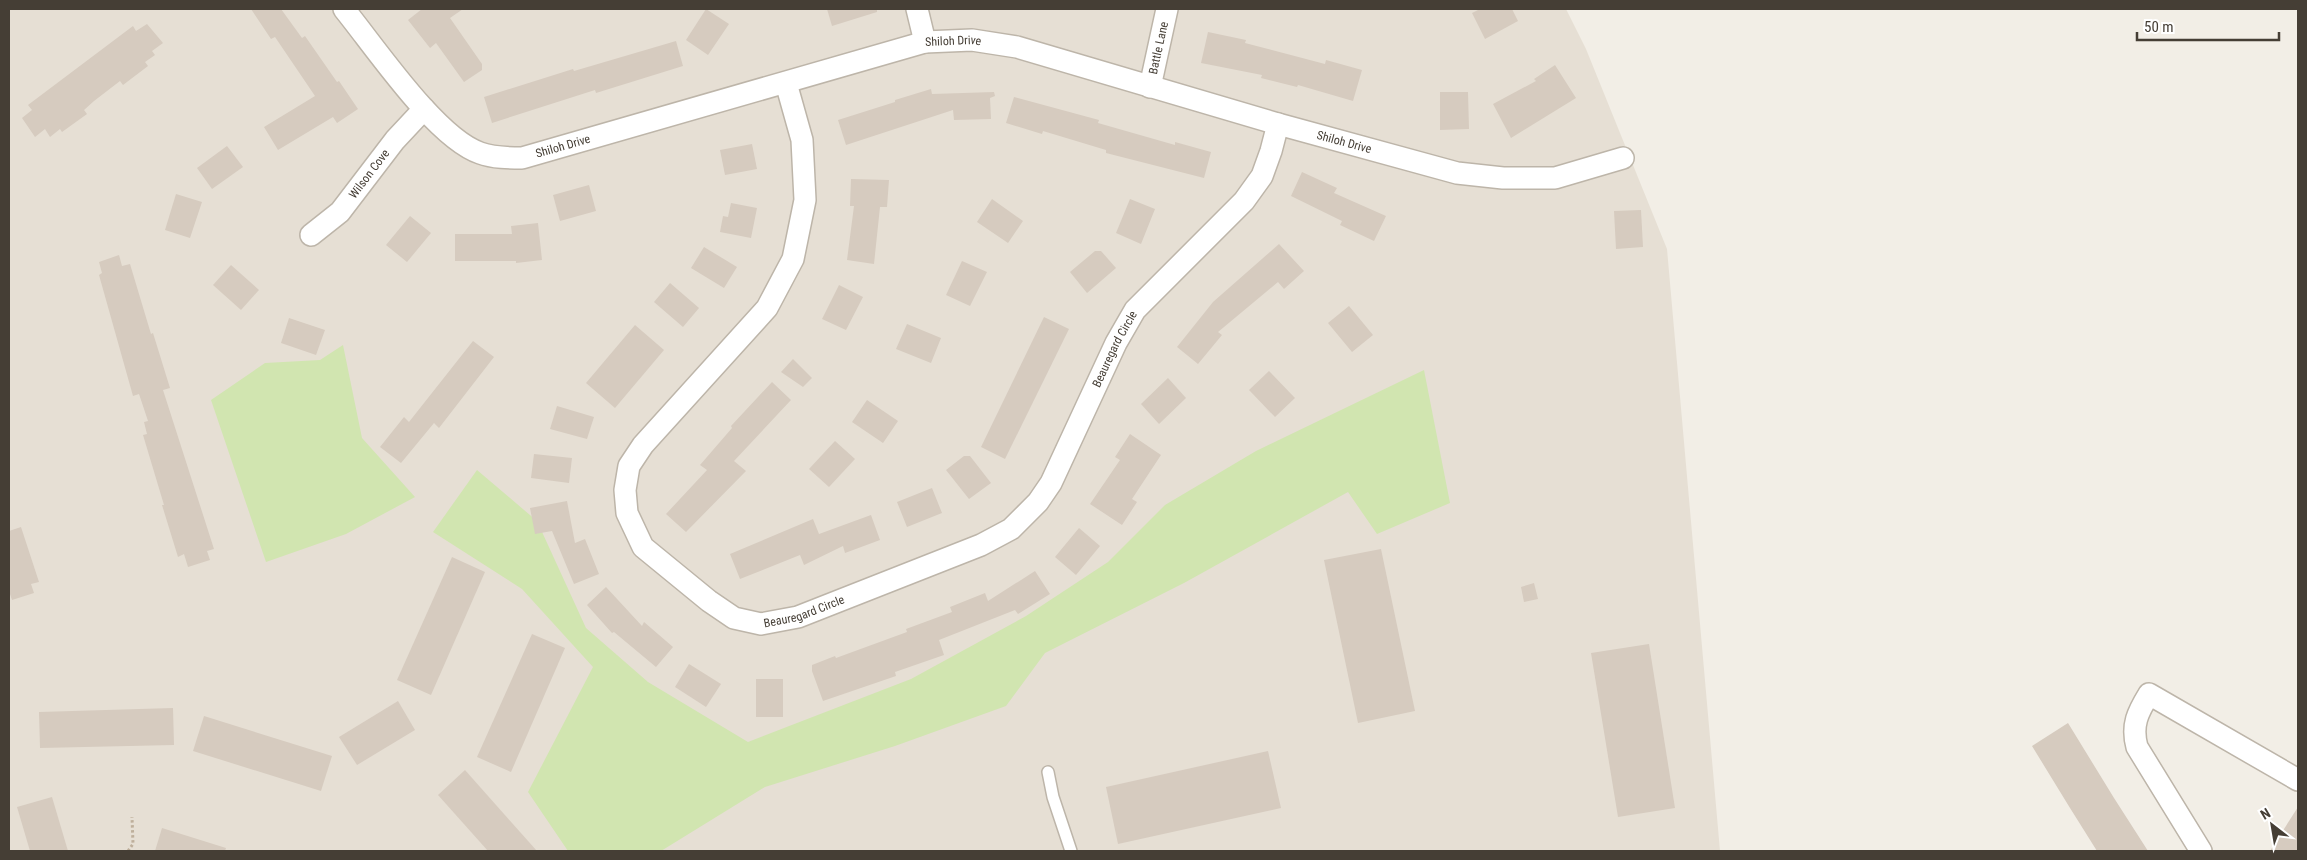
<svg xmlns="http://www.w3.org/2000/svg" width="2307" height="860" viewBox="0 0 2307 860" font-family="'Roboto Condensed',sans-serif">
<rect width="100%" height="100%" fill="#f2eee6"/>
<!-- residential -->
<path fill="#e6dfd4" d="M9,9H1566L1586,49L1667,249L1720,851H9Z"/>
<!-- green -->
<g fill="#d1e5b0">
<path d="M343,345L362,438L415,497L346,534L266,562L211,400L265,363L320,360Z"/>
<path d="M1424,370L1450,503L1377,534L1348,492L1184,583L1045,653L1006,706L895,746L765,787L661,851H568L528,792L593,667L522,589L433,532L477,470L537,521L586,628L648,682L748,742L911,679L1026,616L1108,562L1165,505L1256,451Z"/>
</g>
<!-- building -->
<g fill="#d6cbbf">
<path d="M251,9H281L302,38L305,36L337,82L339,81L358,109L337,123L333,117L278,150L264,127L315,96L275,37L271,39Z"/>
<path d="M422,9H463L450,18L482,64V70L464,82L436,43L430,48L408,20Z"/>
<path d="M706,9L729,24L708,55L686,40Z"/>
<path d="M827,9H877V12L832,26Z"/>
<path d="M1480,9H1512L1518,21L1485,39L1472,13Z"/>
<path d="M147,24L163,43L152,51L155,55L145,62L148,66L123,85L120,81L94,101L84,110L87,114L62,132L60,129L50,137L45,129L35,137L22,118L32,110L28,105L133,26L136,31Z"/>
<path d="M1208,32L1246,40L1245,43L1325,64L1326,60L1362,70L1353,101L1298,85L1297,87L1261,78L1262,75L1201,63Z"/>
<path d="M676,41L683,66L596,93L595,90L492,123L484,97L573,69L574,71Z"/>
<path d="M1555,65L1576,98L1511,138L1493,104L1536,81L1534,79Z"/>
<path d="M931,89L932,94L994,92L995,96L990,98L991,119L954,120L953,110L846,145L838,120L895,102V100Z"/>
<path d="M1440,92H1468L1469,129L1440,130Z"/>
<path d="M1014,97L1099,120L1098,123L1175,145V142L1211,152L1204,178L1106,153V150L1043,131L1042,134L1006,123Z"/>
<path d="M752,144L757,169L725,175L720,150Z"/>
<path d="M227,146L243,167L212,189L197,168Z"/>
<path d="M1302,172L1337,188L1334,193L1386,216L1374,241L1340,225L1342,221L1291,196Z"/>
<path d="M851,179L889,180L887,207H880L874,264L847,260L854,206H850Z"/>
<path d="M589,185L596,211L560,221L553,195Z"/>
<path d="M176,194L202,202L190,238L165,230Z"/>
<path d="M992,199L1023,221L1008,243L977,222Z"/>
<path d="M1130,199L1155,209L1141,244L1116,233Z"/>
<path d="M731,203L757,208L751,238L720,232L723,216L728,217Z"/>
<path d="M1641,210L1643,247L1616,249L1614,211Z"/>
<path d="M410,216L431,233L407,262L386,245Z"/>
<path d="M538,223L542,260L516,263V261H455V234H512L511,226Z"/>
<path d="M1279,244L1304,271L1284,289L1278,282L1218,332L1222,335L1198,364L1177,347L1213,302Z"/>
<path d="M704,247L737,267L724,288L691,268Z"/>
<path d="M1095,251H1101L1116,268L1087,293L1070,272Z"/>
<path d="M119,255L122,266L130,264L151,334L153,333L170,388L163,390L214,549L207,551L210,560L188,567L184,554L178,557L162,505H164L143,435L147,434L144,422L148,421L139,394L133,396L99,275L102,273L99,262Z"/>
<path d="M962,261L987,272L970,306L946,295Z"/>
<path d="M231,265L259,290L241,310L213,285Z"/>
<path d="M670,283L699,308L683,327L654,302Z"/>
<path d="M839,285L863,297L846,330L822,319Z"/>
<path d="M1349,306L1373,335L1352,352L1328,323Z"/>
<path d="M1044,317L1069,329L1005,459L981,447Z"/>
<path d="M289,318L325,330L316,355L281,343Z"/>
<path d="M907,324L941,338L931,363L896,349Z"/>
<path d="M635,325L664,350L615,408L586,383Z"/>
<path d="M473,341L494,357L439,428L434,423L401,463L380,447L404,417L409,422Z"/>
<path d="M793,359L812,378L803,387L781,372Z"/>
<path d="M1269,371L1295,398L1275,417L1249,390Z"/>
<path d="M1168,378L1186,398L1159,424L1141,404Z"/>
<path d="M772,382L791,400L734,461L746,471L686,532L666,514L707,470L700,465L732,428L731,426Z"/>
<path d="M867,400L898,421L883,443L852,422Z"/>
<path d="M557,406L594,417L587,439L550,429Z"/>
<path d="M1130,434L1161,455L1132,499L1137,502L1122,525L1090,504L1120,460L1115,457Z"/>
<path d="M835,441L855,459L829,487L809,469Z"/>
<path d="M534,454L572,458L569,483L531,478Z"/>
<path d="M964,456H970L991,483L969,499L946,470Z"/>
<path d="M932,488L942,513L907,527L897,502Z"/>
<path d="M567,501L575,543L585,539L599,574L574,584L552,531L535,534L530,508Z"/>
<path d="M871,515L880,540L845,553L843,546L804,565L800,555L740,579L730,554L813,519L819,534Z"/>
<path d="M21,527L39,582L31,584L34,593L12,600L9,591V531Z"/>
<path d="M1079,528L1100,546L1076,575L1055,557Z"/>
<path d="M1381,549L1415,711L1358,723L1324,560Z"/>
<path d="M452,557L485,572L431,695L397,680Z"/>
<path d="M1035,571L1050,594L1018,614L1015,610L939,640L944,655L895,672L896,676L823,701L812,671V665L835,656L836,658L907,632L906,629L952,612L950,607L985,593L988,601Z"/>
<path d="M1534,583L1538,599L1524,602L1521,587Z"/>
<path d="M606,587L642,626L644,622L673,647L656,667L614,632L612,633L587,605Z"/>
<path d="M532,634L565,648L511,772L477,757Z"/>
<path d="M1649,644L1675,808L1618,817L1591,653Z"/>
<path d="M689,664L721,684L706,707L675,687Z"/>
<rect x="756" y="679" width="27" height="38"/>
<path d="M398,701L415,730L357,765L339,737Z"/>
<path d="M173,708L174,745L40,748L39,712Z"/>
<path d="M204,716L332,756L321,791L193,751Z"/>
<path d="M2068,723L2114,798L2148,851H2097L2070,808L2032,746Z"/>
<path d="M1268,751L1281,808L1118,844L1106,787Z"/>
<path d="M465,770L537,851H488L438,795Z"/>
<path d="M52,797L68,851H30L17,807Z"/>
<path d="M2298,807V851H2270Z"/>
<path d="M162,828L226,848L225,851H155Z"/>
</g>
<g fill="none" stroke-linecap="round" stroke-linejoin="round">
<!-- service casing -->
<g stroke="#bdb5a9" stroke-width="14">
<path id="service" d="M1048,772L1053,797L1071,851"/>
</g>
<!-- minor casing -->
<g stroke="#bdb5a9" stroke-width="24">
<g id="minor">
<path id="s1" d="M344,9C375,47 436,138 480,153C494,158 509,158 522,158L925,42L972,40L1017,47L1278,124L1457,173L1503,178H1555L1623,158"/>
<path d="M917,9L925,42"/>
<path id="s2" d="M786,83L802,140L805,200L793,259L767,308L643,445L629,466L625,490L627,513L643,547L709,601L734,618L761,624L798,617L981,545L1011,529L1038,502L1051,483L1116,343L1135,310L1244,201L1262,176L1271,151L1278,124"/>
<path id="s3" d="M1150,87L1167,9"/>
<path id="s4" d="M311,235L340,212L395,140L424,109"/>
<path d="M2201,851L2137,747C2131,725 2138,712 2149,694L2298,780"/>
</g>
</g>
<!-- path -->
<path stroke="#beaf9b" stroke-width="3" stroke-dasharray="2.5 2.5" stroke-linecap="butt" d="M128,851L133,844L132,817"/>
<!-- service -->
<use href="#service" stroke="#fff" stroke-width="11"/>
<!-- minor -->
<use href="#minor" stroke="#fff" stroke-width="21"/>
</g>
<g text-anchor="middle" stroke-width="4" stroke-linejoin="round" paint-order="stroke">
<!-- street labels -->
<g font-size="12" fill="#453e35" stroke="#fff">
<text dy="4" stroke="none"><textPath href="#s1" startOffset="690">Shiloh Drive</textPath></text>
<text dy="4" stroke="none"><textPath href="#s3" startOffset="40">Battle Lane</textPath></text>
<text dy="4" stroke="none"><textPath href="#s1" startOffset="1095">Shiloh Drive</textPath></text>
<text dy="4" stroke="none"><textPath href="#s1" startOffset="285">Shiloh Drive</textPath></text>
<text dy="4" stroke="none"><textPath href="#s4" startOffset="85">Wilson Cove</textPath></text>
<text dy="4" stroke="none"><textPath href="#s2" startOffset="1151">Beauregard Circle</textPath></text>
<text dy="4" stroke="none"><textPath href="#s2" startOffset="718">Beauregard Circle</textPath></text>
</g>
</g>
<!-- border -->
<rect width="2307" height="860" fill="none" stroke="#453e35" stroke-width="20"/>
<!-- north arrow -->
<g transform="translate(2272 825) rotate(329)" stroke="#ffffff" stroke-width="4" paint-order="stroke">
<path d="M0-4L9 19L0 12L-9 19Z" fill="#453e35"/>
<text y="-8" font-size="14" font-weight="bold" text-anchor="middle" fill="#453e35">N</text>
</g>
<!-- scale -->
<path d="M2137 32v8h142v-8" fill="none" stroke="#453e35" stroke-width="2.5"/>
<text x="2144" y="32" font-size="15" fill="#453e35" stroke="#ffffff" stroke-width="4" paint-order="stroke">50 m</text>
</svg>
